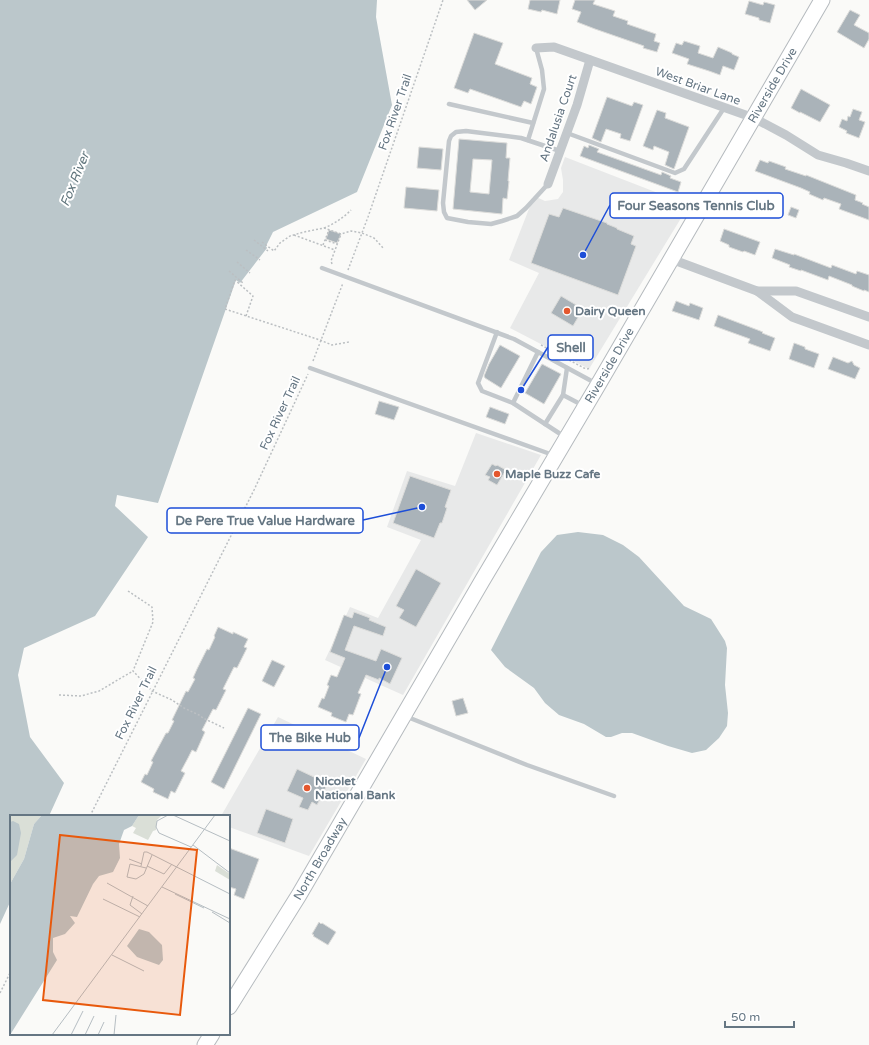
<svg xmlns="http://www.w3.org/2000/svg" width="869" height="1045" viewBox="0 0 869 1045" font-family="'Varela Round',sans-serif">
<rect width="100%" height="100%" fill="#fafaf8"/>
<!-- built -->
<g fill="#e8e9e9">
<path d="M565,157L689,205L589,369L510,328L539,273L509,260L534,196L545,201L558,199L563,192V180L561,168Z"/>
<path d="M476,433L541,455L403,695L325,660L350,607L378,618L421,540L387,527L407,471L455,486Z"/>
<path d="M278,717L366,759L309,856L229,827V816H221Z"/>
</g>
<!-- water -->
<g fill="#bbc7cb">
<path d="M0,0H377L376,17L392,105L357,192L273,232L266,246L267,248L240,283L236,280L158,503L117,495L115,506L148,537L95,616L24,648L18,675L30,737L64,783L49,816H11V900L0,924Z"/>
<path d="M578,532L603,535L623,545L639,557L684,606L711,619L725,641L727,648L725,685L728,713L727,726L719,738L706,750L692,753L668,746L632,733H622L611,737H606L584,724L559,715L545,703L534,688L505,667L491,650L541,552L557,535Z"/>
</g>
<!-- building -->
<g fill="#aab3b9" stroke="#dcdcda" fill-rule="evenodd">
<path d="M467,0H487L475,10Z"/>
<path d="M530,0H560L557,14L542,10L541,12L528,9Z"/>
<path d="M575,0H595L593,4L615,11L613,16L628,21L627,24L656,34L654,41L660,43L657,52L643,48L644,46L595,29L577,22L581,12L572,9Z"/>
<path d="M749,1L763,5L764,2L775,5L770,23L759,20V18L745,14Z"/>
<path d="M850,10L860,15L854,25L869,33V39L864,48L837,32Z"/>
<path d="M474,33L503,43L495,64L532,78L530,84L537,87L531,104L524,101L521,107L470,89L468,93L454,88Z"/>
<path d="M684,41L700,46L698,53L713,58L718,47L732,53V54L739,57L734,70L723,66L720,75L709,71L687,64L689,59L672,53L676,43L682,45Z"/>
<path d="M801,89L830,105L820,122L800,112V113L791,108Z"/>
<path d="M607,97L632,106L634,102L643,105L630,141L620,138L621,134L606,129L601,142L592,138Z"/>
<path d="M853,109L862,112L859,120L865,122L859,138L846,133L847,131L839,127L842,119L847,121L848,116L850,117Z"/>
<path d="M657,110L666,113L665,118L689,127L674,169L665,165L669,152L654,146L653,150L643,146Z"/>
<path d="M459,139L507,143L506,158H510L508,181H509L507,199L503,198L502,214L453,209ZM473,159L492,160L489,194L470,192Z"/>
<path d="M589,145L599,149L597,152L661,175L662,172L671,176L670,178L681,182L678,192L580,156L584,146L588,148Z"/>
<path d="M419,147L443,149L441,170L417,168Z"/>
<path d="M760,160L768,163L769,161L786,167L785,169L806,176V175L856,195L855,200L863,203L862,204L869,207V220L839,209L841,204L824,198L823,200L809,194L810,192L801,188L755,171Z"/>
<path d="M406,187L439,190L437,211L404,208Z"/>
<path d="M791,207L799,210L796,218L788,215Z"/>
<path d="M563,208L607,223V224L617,228V229L634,236L631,244L636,246L618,295L531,263L549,214L559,217Z"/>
<path d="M724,229L760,242L755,255L744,251L743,252L729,247V245L720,241Z"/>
<path d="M329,230L341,234L337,243L326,239Z"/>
<path d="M775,249L794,255V254L831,268L832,265L856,274L857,271L869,275V292L864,290V291L852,286V285L829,276L828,280L801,270V271L789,267L790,265L785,263L772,258Z"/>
<path d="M561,296L583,309L573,326L551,313Z"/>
<path d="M676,301L689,306L690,303L703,308L699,320L672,311Z"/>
<path d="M718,315L763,332L762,333L775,338L770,351L748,343L750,339L714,326Z"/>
<path d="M794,343L805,347V349L819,354L814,368L789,359Z"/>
<path d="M500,345L520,356L501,388L485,378L484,376L489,364Z"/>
<path d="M833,357L848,363L852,361L854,365L860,368L855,379L828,369Z"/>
<path d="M542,364L561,374L544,404L525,393Z"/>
<path d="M379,401L399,407L394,420L375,414Z"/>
<path d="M490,407L509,414L505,424L486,417Z"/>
<path d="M492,464L496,466L497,465L506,470L497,485L488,480L490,477L485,475Z"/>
<path d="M410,476L451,490L445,507L447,508L442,523H440L434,538L393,523Z"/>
<path d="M416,569L441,583L416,627L399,618L404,610L396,606Z"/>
<path d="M354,612L370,618L369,620L386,627L383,636L354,626L345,650L376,661L381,649L402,658L390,684L379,678V680L366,675L358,693L361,694L353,715L349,714L346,722L331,716L332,713L318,707L322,698L324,699L329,686L327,685L331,675L337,677L345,658L330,652L344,615L352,618Z"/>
<path d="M218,627L233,634V632L248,639L244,647L247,648L237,668L234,667L223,689L226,690L216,710L213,709L202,730L205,732L196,752L192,750L188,758L181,771L185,773L175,793L171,791L168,799L153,792L154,789L141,782L145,774L147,775L153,762L151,761L166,733H168L174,721L172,720L186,691L188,692L195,679L193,678L197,669L207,649L209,650L215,637L214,636Z"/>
<path d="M272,660L285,666L274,687L262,681Z"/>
<path d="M463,698L468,713L456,716L452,701Z"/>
<path d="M248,708L261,714L224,789L211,782Z"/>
<path d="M297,769L316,778V779L327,785L317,805L312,802L308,810L299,807L303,798L287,791Z"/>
<path d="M266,809L293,819L285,843L257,833Z"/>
<path d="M229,848L259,859L244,899L234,895L236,889L229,887Z"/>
<path d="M319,922L321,924L322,923L336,932L328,945L313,936L314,935L312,934Z"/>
</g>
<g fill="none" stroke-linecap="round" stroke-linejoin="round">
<!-- primary casing -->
<g stroke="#b5babe" stroke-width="17">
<g id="primary">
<path id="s1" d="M229,1007L299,895L482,581L598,385L822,0"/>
<path d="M205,1045L212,1034"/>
</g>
</g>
<!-- path -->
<g stroke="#bbbfc2" stroke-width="1.5" stroke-dasharray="2 2" stroke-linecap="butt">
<path d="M324,228C334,224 343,218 351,210"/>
<path d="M294,235L335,250"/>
<path d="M254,240L268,251"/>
<path d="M325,240L337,244"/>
<path d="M262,242L274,251L280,243L290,236L304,232L324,228L341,234L351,231L362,233L374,238L384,249"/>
<path d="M323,245L329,230"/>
<path d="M246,250L260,260"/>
<path d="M237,262L250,273"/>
<path d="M332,264L331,261L341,234"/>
<path d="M348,270L368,217L443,0"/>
<path d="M229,271L243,283"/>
<path d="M246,316L253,296L235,280L225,309L231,311L320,340L332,345L349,342"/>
<path d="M541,345L584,368L587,369L591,368"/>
<path d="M313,361L343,283"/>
<path d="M128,591L152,607L153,622L133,671L152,691L172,700L184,708L199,715L203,718L224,728"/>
<path d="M59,695L81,696L99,691L133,671"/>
<path d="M90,816L254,490L308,374"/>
<path d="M0,993L11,971"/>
</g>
<!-- lane -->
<g stroke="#c3c8cc" stroke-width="4.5">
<path d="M449,104L533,123"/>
<path d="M567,133L675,173L684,169L724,108"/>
<path d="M528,140L544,89L542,70L536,48"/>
<path d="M548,184L526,208L517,216L502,221L491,224L468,222L447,218L444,212L443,203L449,141L451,136L456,132L466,131L521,138L560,151"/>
<path d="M322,268L514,339L597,384"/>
<path d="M497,332L478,383L482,391L513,403L565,437"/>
<path d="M310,368L553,455"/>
<path d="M563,395L567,368"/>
<path d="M513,403L538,352"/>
<path d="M545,424L563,395L584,406"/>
<path d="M405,716L527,765L614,796"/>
</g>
<!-- street -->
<g stroke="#c3c8cc" stroke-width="9">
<path d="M536,48L554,47L754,118L786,135L818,155L846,163L869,171"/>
<path d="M548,184L577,105L590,60"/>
<path d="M671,259L757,291H796L869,317"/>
<path d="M757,291L792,317L869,345"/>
</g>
<!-- primary -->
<use href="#primary" stroke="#fff" stroke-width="15"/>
</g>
<!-- markers -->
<g fill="#e4572e" stroke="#fff" stroke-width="1.5">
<circle cx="567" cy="311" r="4"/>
<circle cx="497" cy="474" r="4"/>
<circle cx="307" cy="788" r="4"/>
</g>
<g text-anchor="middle" stroke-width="4" stroke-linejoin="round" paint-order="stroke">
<!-- street labels -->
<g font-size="12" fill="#657683" stroke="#fff">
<text dy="4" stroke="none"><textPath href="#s1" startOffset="1070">Riverside Drive</textPath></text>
<text transform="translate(698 86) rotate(20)" y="4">West Briar Lane</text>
<text transform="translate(395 112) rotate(-71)" y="4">Fox River Trail</text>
<text transform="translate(558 118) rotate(-71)" y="4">Andalusia Court</text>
<text dy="4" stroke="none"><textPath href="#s1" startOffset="746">Riverside Drive</textPath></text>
<text transform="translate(280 413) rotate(-65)" y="4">Fox River Trail</text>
<text transform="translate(136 703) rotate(-64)" y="4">Fox River Trail</text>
<text dy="4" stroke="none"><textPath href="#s1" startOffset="174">North Broadway</textPath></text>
</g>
<!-- poi labels -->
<g font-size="12" font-weight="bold" fill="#657683" stroke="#fff" text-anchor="start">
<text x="575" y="315">Dairy Queen</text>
<text x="505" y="478">Maple Buzz Cafe</text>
<text x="315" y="785">Nicolet<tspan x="315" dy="14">National Bank</tspan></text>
</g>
<!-- water labels -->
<g font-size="13" font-style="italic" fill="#60757c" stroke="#fff">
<text transform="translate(74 179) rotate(-68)" y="5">Fox River</text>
</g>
</g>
<!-- overview -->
<g transform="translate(10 815)">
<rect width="220" height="220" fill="#fafaf8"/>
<path d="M0,0H32L24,9L14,44L0,69ZM129,0L151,1L147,5L146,15L143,16L138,25L123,18L126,13L122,11ZM207,50L220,59V65L205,56Z" fill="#dadfd7"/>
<path d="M32,0H129L122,11L114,15L109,29L110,43L103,57L89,61L83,69L67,102L60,101L65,108L55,119L43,123V137L47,145L0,220V69L14,44L24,9ZM3,6L9,9L11,18L7,40L0,47V7ZM129,114L139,117L152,130L153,145L149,150L127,142L117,131Z" fill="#bbc7cb"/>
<path fill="none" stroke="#b5bdc2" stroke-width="1" d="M158,0L147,6L146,12L149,18L181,32M163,0L220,26M183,30L220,58M119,44L132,49M131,51L134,37H137L220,79M137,51L154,59L162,49M136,53L120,49L117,62L126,64L134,59L139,47L142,40M97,68L138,91M152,72L220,104M165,79L194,93M123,81L120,90L132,99M93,84L130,102M202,97L220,108M102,140L134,156M42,220L205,0M61,220L73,196M75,220L84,201M88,220L94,207M104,220L106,200"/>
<path fill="#e8590c" fill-opacity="0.15" stroke="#e8590c" stroke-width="2" d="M50,20L187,35L170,200L33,185Z"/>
<rect width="220" height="220" fill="none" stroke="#657683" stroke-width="2"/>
</g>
<!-- callouts -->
<path fill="none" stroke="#1d4ed8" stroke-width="1.5" d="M583 255L610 205M521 390L548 347M422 507L363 520M387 667L359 738"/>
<g fill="#1d4ed8" stroke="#fff" stroke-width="1.5">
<circle cx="583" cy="255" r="4"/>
<circle cx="521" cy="390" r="4"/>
<circle cx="422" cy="507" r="4"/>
<circle cx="387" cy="667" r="4"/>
</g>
<g fill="#fff" stroke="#1d4ed8" stroke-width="1.5">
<rect x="610" y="193" width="173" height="25" rx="4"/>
<rect x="548" y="335" width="45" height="25" rx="4"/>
<rect x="167" y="508" width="196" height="25" rx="4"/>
<rect x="261" y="725" width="98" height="25" rx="4"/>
</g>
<g font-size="13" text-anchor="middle" font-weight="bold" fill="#657683">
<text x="696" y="210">Four Seasons Tennis Club</text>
<text x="571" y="352">Shell</text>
<text x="265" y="525">De Pere True Value Hardware</text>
<text x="310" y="742">The Bike Hub</text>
</g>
<!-- scale -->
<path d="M725 1021v6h69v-6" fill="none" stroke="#657683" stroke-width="2"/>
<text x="731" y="1021" font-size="12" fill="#657683" stroke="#ffffff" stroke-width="3" paint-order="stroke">50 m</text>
</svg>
